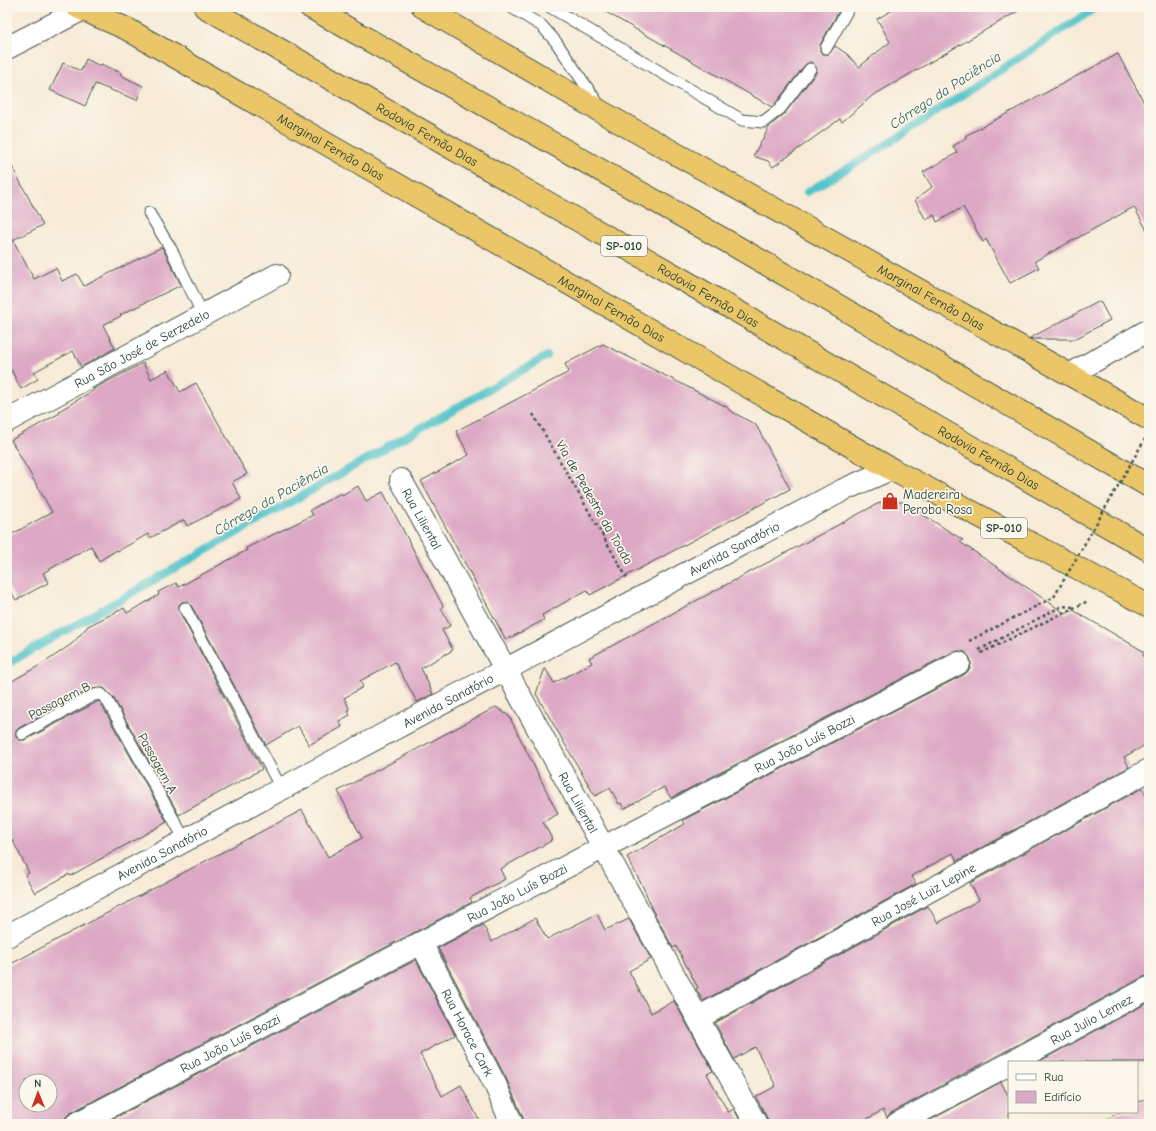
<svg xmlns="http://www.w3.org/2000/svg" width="1156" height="1131" viewBox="0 0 1156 1131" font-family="'Comic Neue',sans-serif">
<rect width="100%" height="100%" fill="#fbf7ec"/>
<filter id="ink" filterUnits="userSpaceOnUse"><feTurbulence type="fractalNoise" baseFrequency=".025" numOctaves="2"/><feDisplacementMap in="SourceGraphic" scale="8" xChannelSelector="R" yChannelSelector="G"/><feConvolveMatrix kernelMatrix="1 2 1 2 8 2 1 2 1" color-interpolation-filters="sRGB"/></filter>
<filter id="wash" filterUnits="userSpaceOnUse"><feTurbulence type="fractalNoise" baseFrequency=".012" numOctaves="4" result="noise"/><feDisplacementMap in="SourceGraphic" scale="16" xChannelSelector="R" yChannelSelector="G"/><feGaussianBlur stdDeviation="0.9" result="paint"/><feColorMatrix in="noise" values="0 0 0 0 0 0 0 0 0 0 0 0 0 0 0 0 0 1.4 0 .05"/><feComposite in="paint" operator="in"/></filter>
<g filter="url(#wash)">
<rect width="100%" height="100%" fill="#f8ead7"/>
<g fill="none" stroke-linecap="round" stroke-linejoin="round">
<!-- stream -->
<g stroke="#57c4cb" stroke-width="8">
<path d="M807,192L878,150L1097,7"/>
<path d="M7,664L547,356"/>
</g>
</g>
<g id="blocks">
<!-- building -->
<g fill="#dda8c5" fill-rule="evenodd">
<path d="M597,7H841L820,45V51L823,54H829L835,46L847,54L859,67L890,42L877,19L898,7H1025L872,96L842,122L840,119L773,167L768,161L753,156L770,126L785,113L816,73L817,69L814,64L810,62L805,65L775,104L772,107Z"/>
<path d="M1118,54L1149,112V234L1134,207L1035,261L1039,268L1010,283L986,239L983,242L963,207L937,222L934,215L926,220L915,200L932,187L923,172L957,153L953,146L967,138L965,136Z"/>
<path d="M86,59L100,66L101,64L121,73L120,75L143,86L137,100L95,84L85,106L50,90L63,63L81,71Z"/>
<path d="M7,157L43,225L13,240L34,279L56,268L62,281L77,274L84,286L162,247L181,285L120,315L121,316L103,325L115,348L81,367L73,351L34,372L38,379L21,389L7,362Z"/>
<path d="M1100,301L1110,320L1075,339H1033L1030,338Z"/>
<path d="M603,344L727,407L729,410L756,425L790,489L590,595L587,590L542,615L544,620L506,640L421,481L469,455L456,431L569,372L565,364Z"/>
<path d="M143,363L151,379L168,370L180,392L196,383L247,474L232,482L241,499L187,526L184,520L150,538L148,534L118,551L117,550L99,561L91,546L43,573L48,583L16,600L7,585V537L52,512L11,440L60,413L59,411L94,390L93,389Z"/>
<path d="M358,486L366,501L383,492L443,606L441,608L450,626L442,630L453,650L421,668L433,694L417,702L395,662L360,681L363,687L344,698L349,708L348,710L350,715L339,721L342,727L309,745L298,726L266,745L191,605L188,602H182L179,605V611L262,769L179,815L113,697L104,688L91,689L19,728L16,731V737L19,740H25L99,701L101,704L167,822L70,876L69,874L35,893L25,875L29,873L7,829V684L47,661L73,643L88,626L124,608L127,613L159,595L158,592L176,583L179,587L247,550L246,548L313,515L310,510L341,493L342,495Z"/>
<path d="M881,502H903L963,540L960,542L1066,614L1073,610L1143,651V655L1149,666V743L1124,757L1129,767L957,861L953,853L912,876L916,884L703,1001L696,989L698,988L676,946L673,948L651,907H652L643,887L627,857L685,824L683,820L965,674L970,669L971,664L970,658L965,652L959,651L953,652L671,798L664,787L624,809L621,803L619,804L610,788L595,796L536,694L545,668L554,683L592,663L589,658Z"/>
<path d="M496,707L509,716L558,814L543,822L552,839L550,840L551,841L500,869L505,879L470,898L472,902L70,1113L65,1118L64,1124H7V966L302,810L328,857L362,838L338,791ZM26,1081H50V1105H26Z"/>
<path d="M1142,788L1149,802V976L1143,977L891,1113L887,1117L883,1110L858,1124H768L767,1118L756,1097L776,1086L755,1047L734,1059L715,1023L928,906L938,923L979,900L970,883Z"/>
<path d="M597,914L605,930L629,919L651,959L629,971L651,1013L674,1001L713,1071L707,1074L728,1112L734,1109L742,1124H526L506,1078L438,948L483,925L492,942L535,918L547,939Z"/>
<path d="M416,960L455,1035L420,1054L442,1096L461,1085L481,1124H103Z"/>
<path d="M1149,1002V1062H1038Z"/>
<path d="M1001,1082L1009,1097V1124H923Z"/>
<path d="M1149,1097V1124H1098L1120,1112H1137V1103Z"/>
</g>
</g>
</g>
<g filter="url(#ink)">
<use href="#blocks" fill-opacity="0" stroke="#40574c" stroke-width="1"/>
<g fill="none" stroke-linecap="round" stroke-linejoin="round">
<!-- service casing -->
<g stroke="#40574c" stroke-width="13">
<g id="service">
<path d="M511,7L542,26L556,42L599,105"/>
<path d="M550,7L742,120L763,122L780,109L810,69"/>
<path d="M826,48L849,7"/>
<path d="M149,213L171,249L203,315"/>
<path d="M185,608L281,788"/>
<path d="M22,734L94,695L101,694L107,700L185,840"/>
</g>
</g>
<!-- minor casing -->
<g stroke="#40574c" stroke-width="24">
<g id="minor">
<path d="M7,48L81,10"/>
<path d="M1071,374L1149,330"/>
<path id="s1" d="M7,421L277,275"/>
<path id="s2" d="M401,480L756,1124"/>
<path id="s3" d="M421,943L495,1084L512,1124"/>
<path id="s4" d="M698,1018L1149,770"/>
<path id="s5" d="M1012,1062L1149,988"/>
<path id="s6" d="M76,1124L604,847L959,663"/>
<path d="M897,1124L1009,1064"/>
</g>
</g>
<!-- tertiary casing -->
<g stroke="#40574c" stroke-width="24">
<g id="tertiary">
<path id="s7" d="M7,936C285,786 564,639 843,490L891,469"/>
</g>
</g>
<!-- trunk casing -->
<g stroke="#40574c" stroke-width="24">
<g id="trunk">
<path id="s8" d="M77,7L127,29L891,469L1149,606"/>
<path id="s9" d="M423,7L605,114L1149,419"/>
</g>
</g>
<!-- motorway casing -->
<g stroke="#40574c" stroke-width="24">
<g id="motorway">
<path id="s10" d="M205,7L695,287L1149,550"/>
<path d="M310,7L730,243L1149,486"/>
</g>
</g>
<!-- path -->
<g stroke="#40574c" stroke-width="2.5" stroke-dasharray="3 3" stroke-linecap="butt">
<path d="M533,414L627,578"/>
<path d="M969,641L1054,597"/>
<path d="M979,650L1062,606L1074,607"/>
<path d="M981,653L1088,601"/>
</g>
<!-- service -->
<use href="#service" stroke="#fff" stroke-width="11"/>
<!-- minor -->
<use href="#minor" stroke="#fff" stroke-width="22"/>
<!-- tertiary -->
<use href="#tertiary" stroke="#fff" stroke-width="22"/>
<!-- trunk -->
<use href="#trunk" stroke="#ebc669" stroke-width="22"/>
<!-- motorway -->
<use href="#motorway" stroke="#ebc669" stroke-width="22"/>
<!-- path-bridge -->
<path stroke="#40574c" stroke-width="2.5" stroke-dasharray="3 3" stroke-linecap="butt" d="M1054,597L1149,432"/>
</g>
</g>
<!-- icons -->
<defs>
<g id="shop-bare" transform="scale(1.38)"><path d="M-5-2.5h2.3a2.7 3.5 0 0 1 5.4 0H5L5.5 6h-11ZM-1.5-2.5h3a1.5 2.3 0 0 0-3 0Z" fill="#c8321e" stroke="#fbf7ec" stroke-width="2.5" paint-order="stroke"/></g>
</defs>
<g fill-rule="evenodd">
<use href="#shop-bare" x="890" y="501"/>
</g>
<g text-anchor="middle" stroke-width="3.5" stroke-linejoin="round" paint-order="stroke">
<!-- shield labels -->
<g fill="#fbf7ec" stroke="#61756b" stroke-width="1">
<rect x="601" y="236" width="46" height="20" rx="3"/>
<rect x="981" y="518" width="46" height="20" rx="3"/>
</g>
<g font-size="12" font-weight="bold" fill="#1f3d34">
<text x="624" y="250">SP-010</text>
<text x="1004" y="532">SP-010</text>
</g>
<!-- street labels -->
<g font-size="13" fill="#1f3d34" stroke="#fbf7ec">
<text dy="5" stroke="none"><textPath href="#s10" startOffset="256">Rodovia Fernão Dias</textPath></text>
<text dy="5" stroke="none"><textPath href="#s8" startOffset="290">Marginal Fernão Dias</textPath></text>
<text dy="5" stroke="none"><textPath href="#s10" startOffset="580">Rodovia Fernão Dias</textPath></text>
<text dy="5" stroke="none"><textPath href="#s9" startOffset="585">Marginal Fernão Dias</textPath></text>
<text dy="5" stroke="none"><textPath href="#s8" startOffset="614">Marginal Fernão Dias</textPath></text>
<text dy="5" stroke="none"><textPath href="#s1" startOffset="153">Rua São José de Serzedelo</textPath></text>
<text dy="5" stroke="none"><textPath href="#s10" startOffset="904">Rodovia Fernão Dias</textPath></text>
<text transform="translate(595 502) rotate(60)" y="5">Via de Pedestre da Toada</text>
<text dy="5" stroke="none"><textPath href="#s2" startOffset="44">Rua Liliental</textPath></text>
<text dy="5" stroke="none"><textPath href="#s7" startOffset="824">Avenida Sanatório</textPath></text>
<text transform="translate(59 700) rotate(-27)" y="5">Passagem B</text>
<text dy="5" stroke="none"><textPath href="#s7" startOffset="500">Avenida Sanatório</textPath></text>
<text dy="5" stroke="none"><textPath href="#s6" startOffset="822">Rua João Luís Bozzi</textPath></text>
<text transform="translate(158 763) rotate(61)" y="5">Passagem A</text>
<text dy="5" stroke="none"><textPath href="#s2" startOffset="368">Rua Liliental</textPath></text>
<text dy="5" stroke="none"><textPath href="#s7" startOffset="176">Avenida Sanatório</textPath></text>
<text dy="5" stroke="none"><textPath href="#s6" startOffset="498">Rua João Luís Bozzi</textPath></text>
<text dy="5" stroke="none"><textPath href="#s4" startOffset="257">Rua José Luiz Lepine</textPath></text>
<text dy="5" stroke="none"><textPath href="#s5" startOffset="90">Rua Julio Lemez</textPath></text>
<text dy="5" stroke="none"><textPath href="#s3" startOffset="101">Rua Horace Cark</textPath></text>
<text dy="5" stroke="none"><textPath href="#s6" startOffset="174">Rua João Luís Bozzi</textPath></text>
</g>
<!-- poi labels -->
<g font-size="13" fill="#1f3d34" stroke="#fbf7ec" text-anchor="start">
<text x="903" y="499">Madereira<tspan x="903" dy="15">Peroba Rosa</tspan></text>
</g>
<!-- water labels -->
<g font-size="14" font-style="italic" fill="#2d5f5a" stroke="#fbf7ec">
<text transform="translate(945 90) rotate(-33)" y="5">Córrego da Paciência</text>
<text transform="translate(271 499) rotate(-30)" y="5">Córrego da Paciência</text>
</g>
</g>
<!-- margin -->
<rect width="1156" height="1131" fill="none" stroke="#fbf7ec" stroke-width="24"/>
<!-- legend -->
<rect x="1008" y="1061" width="130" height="52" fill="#fbf7ec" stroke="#a3ada2"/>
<rect x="1016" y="1074" width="20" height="6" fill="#ffffff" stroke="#a3ada2"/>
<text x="1044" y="1081" font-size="12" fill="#1f3d34">Rua</text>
<rect x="1016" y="1091" width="20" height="12" fill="#dda8c5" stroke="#a3ada2"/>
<text x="1044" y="1101" font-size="12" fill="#1f3d34">Edifício</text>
<!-- north arrow -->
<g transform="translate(38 1093) rotate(359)"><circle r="19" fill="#fbf7ec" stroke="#a3ada2"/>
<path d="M0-3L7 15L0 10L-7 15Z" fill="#c8321e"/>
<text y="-6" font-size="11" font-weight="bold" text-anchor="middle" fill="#1f3d34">N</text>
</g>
</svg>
